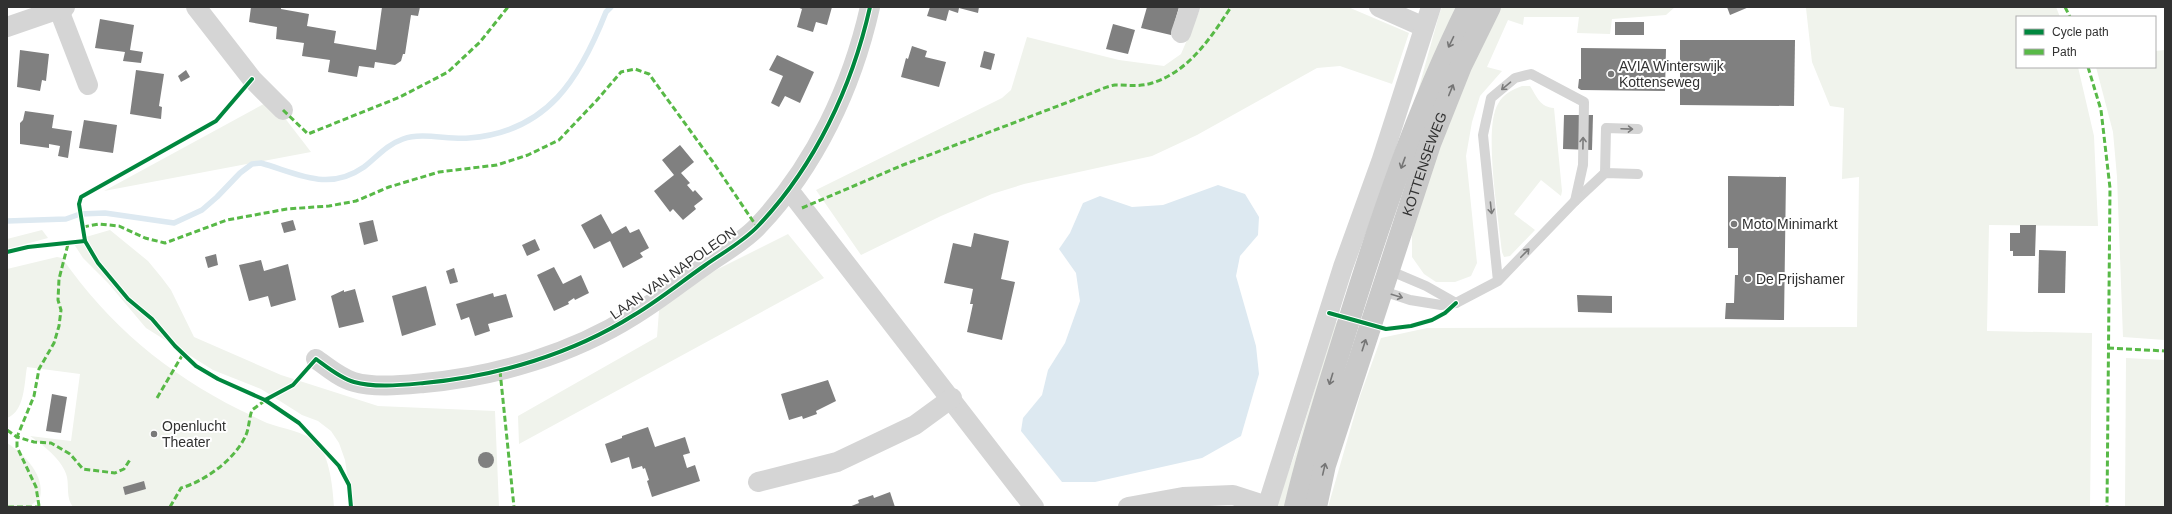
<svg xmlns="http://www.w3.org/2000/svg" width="2172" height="514" viewBox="0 0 2172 514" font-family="Arial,sans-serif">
<rect width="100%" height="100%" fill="#fff"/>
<!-- green -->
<g fill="#f0f3ec">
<path d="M1201,7H1348L1409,33L1392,84L1340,66L1317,68L1197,135L1152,156L1024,184L992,194L941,216L861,255L816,190L1002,98L1011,90L1027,37L1119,60L1164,66L1181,54Z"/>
<path d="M1442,7H1461L1413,109L1439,15Z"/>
<path d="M1496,7H1675L1666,15L1612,19L1610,34L1577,33L1579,17H1524L1523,25L1508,20L1487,67L1502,71L1480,96L1472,122L1466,156L1477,263L1471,276L1455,282H1436L1424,274L1412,257V236L1414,215L1435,149Z"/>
<path d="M1808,7H2056L2060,17H2017V67H2078L2094,136L2098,226L1989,225L1987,331L2092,333L2090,507H1328L1360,396L1381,338L1427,328L1857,327L1859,177L1842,179L1844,108L1830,106L1812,62L1806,8Z"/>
<path d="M2165,50V340L2123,337L2117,177L2113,132L2096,67H2155V51Z"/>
<path d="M1522,86H1530C1537,97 1540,107 1554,108L1562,191L1561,196L1541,180L1514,214L1535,230L1510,256L1504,257L1502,252C1499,220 1483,128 1498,104C1503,94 1512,90 1522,86Z"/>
<path d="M271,100L311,152L104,191Z"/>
<path d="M42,230L48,238L7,249V239Z"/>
<path d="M110,230L148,261L162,278L171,290L194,337L281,375L378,406L495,411L499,507H352L345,460L339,443L331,431L318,421L302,415L261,389L213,370L146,328L108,283L83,258L72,241Z"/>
<path d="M788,234L824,278L519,444L518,416L657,337L660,298Z"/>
<path d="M57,257L62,258C109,325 166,373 240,410C249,414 258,419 267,423C283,429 304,431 317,443C330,456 333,490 334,507H73C66,498 69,487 67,477C63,460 43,445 30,436L71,441L80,374L27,367C24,384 25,411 7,418V269Z"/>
<path d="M1335,322L1340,323L1289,507H1275L1295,454Z"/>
<path d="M2126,358L2165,360V507H2125Z"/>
<path d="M7,443C25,455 45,475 40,498L30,506L7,507Z"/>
</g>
<!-- water -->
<path fill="#dde9f1" d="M1218,185L1245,194L1259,217L1258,235L1240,256L1236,276L1256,346L1259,374L1241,436L1202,458L1095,482H1062L1021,431L1023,418L1042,395L1048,370L1065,343L1080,301L1076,273L1059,249L1070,233L1083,203L1100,196L1132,207L1163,205Z"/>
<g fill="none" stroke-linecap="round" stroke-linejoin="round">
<!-- stream -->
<path stroke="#dde9f1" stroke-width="5.5" d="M7,221L66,219L80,214L105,213L174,223L202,210L217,197L240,173L252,164L261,163C299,174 328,192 364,167C377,157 386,145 403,139C423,132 448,140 469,138C548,132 580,78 606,12L611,7"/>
</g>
<!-- building -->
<g fill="#808080">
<path d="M251,7H281V9L309,14L307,26L336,31L334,43L376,50L382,7H420L418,16L411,15L405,54H403L401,61L395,65L375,62L374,68L359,66L357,77L328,72L330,60L302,56L304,43L276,39L277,27L249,22Z"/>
<path d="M797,7H832L827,25L816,22L813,32L797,27L802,9Z"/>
<path d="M930,7H979L978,13L959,8L958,13L949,10L946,21L927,16Z"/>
<path d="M1147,7H1179L1171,35L1141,28Z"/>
<path d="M1727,7H1749L1730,15Z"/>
<path d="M100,19L134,25L130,50L143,52L141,63L123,61L125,52L95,48Z"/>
<rect x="1615" y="22" width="29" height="13"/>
<path d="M1113,24L1135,30L1128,54L1106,49Z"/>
<path d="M1680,40H1795L1794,106L1680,105Z"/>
<path d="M912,46L927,51L925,57L946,62L939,87L901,77L906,58L908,59Z"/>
<path d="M1581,48L1666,49L1665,91L1581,90L1578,88L1579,79H1581Z"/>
<path d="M20,50L49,54L46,81L42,80L40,91L17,87Z"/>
<path d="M984,51L995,54L991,70L980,67Z"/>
<path d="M777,55L814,72L800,103L785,96L779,107L771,103L783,76L769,70Z"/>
<path d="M136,70L164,74L159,106L162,107L161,119L130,114Z"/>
<path d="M186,70L190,77L181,82L178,76Z"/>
<path d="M25,111L54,115L52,128L72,131L68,158L58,156L60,146L49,144V148L20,144V123L23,120Z"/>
<path d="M1564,115H1593L1592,150L1563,149Z"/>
<path d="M84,120L117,125L113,153L79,148Z"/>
<path d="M680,145L694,162L681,173L690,183L687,185L693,192L695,190L703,199L694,206L696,209L683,220L673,209L670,212L654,191L674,175L662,160Z"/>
<path d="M1728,176L1786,177L1784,320L1725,319L1726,303H1734L1735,275H1738V248H1728Z"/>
<path d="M601,214L612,234L626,226L630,233L639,229L649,248L640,253L643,257L623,268L610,241L594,249L581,225Z"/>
<path d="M293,220L296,230L284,233L281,223Z"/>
<path d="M373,220L378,241L364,245L359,223Z"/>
<path d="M2020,225H2036L2035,256H2013V251H2010V233H2020Z"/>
<path d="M974,233L1009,241L1001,279L1015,282L1002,340L967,332L973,304H970L973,289L944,283L953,243L971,247Z"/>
<path d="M535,239L540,250L527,256L522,245Z"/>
<path d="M2039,250L2066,251L2065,293H2038Z"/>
<path d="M216,254L218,265L208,268L205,257Z"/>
<path d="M261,260L264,271L288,264L296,300L271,307L268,296L249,301L239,265Z"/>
<path d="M554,267L563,284L581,275L589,293L575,300L574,298L568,302L569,304L554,311L537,275Z"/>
<path d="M454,268L458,282L450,284L446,271Z"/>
<path d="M426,286L436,325L402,336L392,296Z"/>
<path d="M355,289L364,322L339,328L331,296L344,290V292Z"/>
<path d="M493,293L494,297L506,294L513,317L488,324L490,331L475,336L469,317L461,320L456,304Z"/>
<path d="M1577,295L1612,296V313L1578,312Z"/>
<path d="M828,380L836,401L816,411L817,414L803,419L802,416L789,420L781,394Z"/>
<path d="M52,394L67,397L61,433L46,431Z"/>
<path d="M648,427L655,447L685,437L690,453L683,455L687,468L695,465L700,481L652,497L647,481L649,480L645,468L643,469L642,466L632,469L629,457L611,463L605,444L622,438V436Z"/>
<circle cx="486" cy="460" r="8"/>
<path d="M144,481L146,489L125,495L123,487Z"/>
<path d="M890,492L895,507H849L859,503L858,500L873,495L874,498Z"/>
</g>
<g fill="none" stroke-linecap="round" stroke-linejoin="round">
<!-- lane -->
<g stroke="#d5d5d5" stroke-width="10">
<path d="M1605,173L1606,128L1638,129"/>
<path d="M1575,201L1605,173L1638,174"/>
<path d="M1386,269L1426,286L1456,303"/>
<path d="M1380,290L1410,300L1441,305L1456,303L1498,281L1575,201L1583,165L1584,102L1531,74L1515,78L1491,98L1483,135L1498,281"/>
</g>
<!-- street -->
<g stroke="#d5d5d5" stroke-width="20">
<path d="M196,7L252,79L283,110"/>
<path d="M1379,7L1424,27"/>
<path d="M59,10L88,85"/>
<path d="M7,27L65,7"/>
<path d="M1181,33L1190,7"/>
<path d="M789,190L1034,507"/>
<path d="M316,359C327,367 340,378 354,382C375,388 402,385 424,383C498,376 572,354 634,315C659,300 681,282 704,266C722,253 743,242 758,226C815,166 852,87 870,7"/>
<path d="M758,482L837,462L915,425L952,398"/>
<path d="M1128,507L1183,497L1233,495L1267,506"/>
<path d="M1267,507L1343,267L1381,162L1431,7"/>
</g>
<!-- primary -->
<g stroke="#c9c9c9" stroke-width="22">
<path d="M1295,507C1309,447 1328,388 1346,330C1380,220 1417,110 1468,7"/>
<path id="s1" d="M1316,507L1325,465L1430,144L1461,66L1490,7"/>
</g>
<!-- quiet -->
<g stroke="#58b947" stroke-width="3" stroke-dasharray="6 3" stroke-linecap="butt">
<path d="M2065,7L2070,17"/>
<path d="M2088,67L2101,110L2110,188L2107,507"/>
<path d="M283,110L308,134L400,97L448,72L480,42L508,7"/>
<path d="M802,208L903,165L1092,93C1099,90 1108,86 1115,85C1128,85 1140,87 1152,83C1190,71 1211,37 1231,7"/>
<path d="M83,227L99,224L119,226L145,238L165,243L227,220L287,209L329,206L356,201L389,187L439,172L497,165L528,155L559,140L597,100L621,72L635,69L649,74L713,162L757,227"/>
<path d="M2108,348L2165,351"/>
<path d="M500,371L514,507"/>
<path d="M157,398L183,354"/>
<path d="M7,430L17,437L34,442L51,443L70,454L83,469L115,473L124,469L131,458"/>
<path d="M39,506L36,487L17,447V437L34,396L39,369L54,343L59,326L61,310L58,300L59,279L68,244"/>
<path d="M8,507H40"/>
<path d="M170,507L181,488C205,481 234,460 245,437C249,430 249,418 252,410L267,399"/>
</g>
<!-- cycleway casing -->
<g stroke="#fff" stroke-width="6">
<g id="cycleway">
<path d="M252,79L216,121L81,197L79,204L85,241L98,263L128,299L152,319L175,346L196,366L218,379L265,400L299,423L339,466L349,485L351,507"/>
<path d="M7,252L28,247L85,241"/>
<path d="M1329,313L1386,329L1411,326L1432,320L1445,313L1456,303"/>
<path d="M265,400L293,385L316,359C327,367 340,378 354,382C375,388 402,385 424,383C498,376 572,354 634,315C659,300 681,282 704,266C722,253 743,242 758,226C815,166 852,87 870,7"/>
</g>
</g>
<!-- cycleway -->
<use href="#cycleway" stroke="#00873e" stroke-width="4"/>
</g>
<!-- one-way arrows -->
<defs><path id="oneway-shaft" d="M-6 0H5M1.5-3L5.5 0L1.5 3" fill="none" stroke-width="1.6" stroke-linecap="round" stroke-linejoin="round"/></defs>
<g stroke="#757575">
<use href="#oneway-shaft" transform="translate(1451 42) rotate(116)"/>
<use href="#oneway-shaft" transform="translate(1451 90) rotate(-68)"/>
<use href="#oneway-shaft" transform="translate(1403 163) rotate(110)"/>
<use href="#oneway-shaft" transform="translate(1364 345) rotate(-72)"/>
<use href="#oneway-shaft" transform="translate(1331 379) rotate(107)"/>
<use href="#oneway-shaft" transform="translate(1324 469) rotate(-77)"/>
</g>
<g stroke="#7b7b7b">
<use href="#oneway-shaft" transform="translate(1506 86) rotate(140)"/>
<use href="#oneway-shaft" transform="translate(1627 129) rotate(2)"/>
<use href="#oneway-shaft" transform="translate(1583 143) rotate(-89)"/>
<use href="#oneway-shaft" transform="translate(1491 208) rotate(84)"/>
<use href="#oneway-shaft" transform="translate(1525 253) rotate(-46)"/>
<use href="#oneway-shaft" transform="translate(1397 296) rotate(17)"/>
</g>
<!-- markers -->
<g fill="#797979" stroke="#fff" stroke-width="1.5">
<circle cx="1611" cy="74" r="4"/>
<circle cx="1734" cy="224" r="4"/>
<circle cx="1748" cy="279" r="4"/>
<circle cx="154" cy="434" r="4"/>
</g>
<g text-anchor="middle" stroke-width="4" stroke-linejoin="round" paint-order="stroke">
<!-- poi labels -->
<g font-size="14" fill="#313131" stroke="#fff" text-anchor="start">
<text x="1619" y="71">AVIA Winterswijk<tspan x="1619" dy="16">Kottenseweg</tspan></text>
<text x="1742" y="229">Moto Minimarkt</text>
<text x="1756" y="284">De Prijshamer</text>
<text x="162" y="431">Openlucht<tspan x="162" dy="16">Theater</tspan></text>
</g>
<!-- street labels -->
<g font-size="14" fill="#313131" stroke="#fff">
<text dy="5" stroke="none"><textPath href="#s1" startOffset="360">KOTTENSEWEG</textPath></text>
<text transform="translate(673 273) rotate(-35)" y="5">LAAN VAN NAPOLEON</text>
</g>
</g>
<!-- border -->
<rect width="2172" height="514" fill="none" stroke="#313131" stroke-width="16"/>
<!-- legend -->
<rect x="2016" y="16" width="140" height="52" fill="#ffffff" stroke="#adadad"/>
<rect x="2024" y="29" width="20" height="6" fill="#00873e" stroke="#adadad"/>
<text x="2052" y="36" font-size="12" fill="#313131">Cycle path</text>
<rect x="2024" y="49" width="20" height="6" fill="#58b947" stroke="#adadad"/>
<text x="2052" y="56" font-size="12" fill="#313131">Path</text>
</svg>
